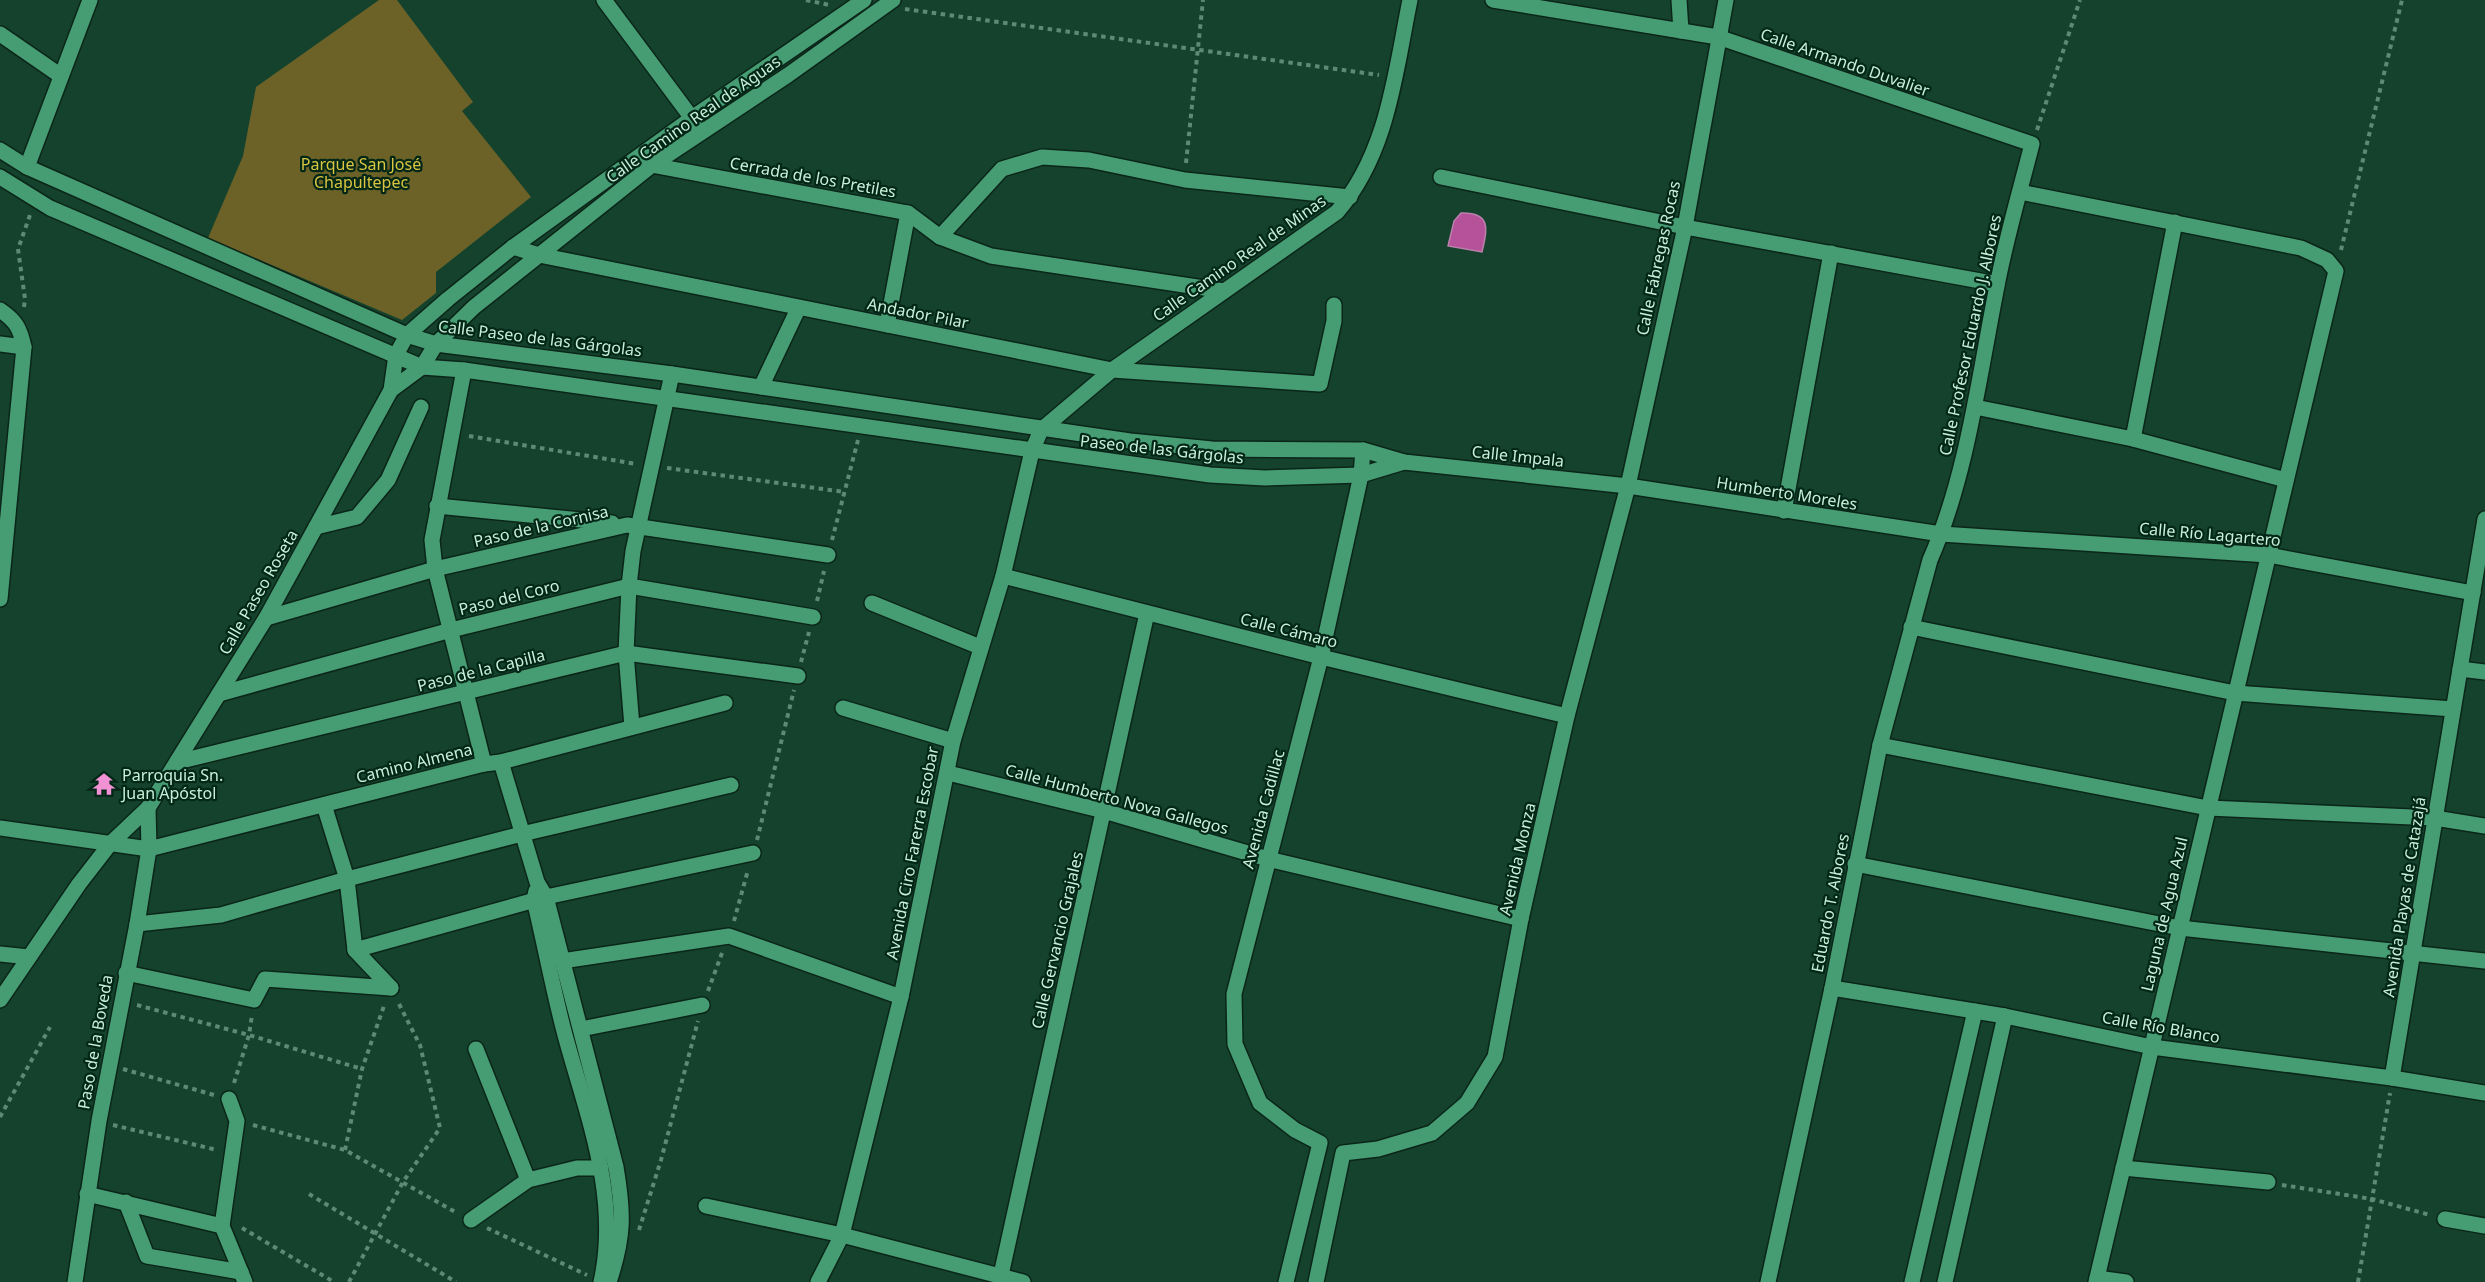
<svg xmlns="http://www.w3.org/2000/svg" width="2485" height="1282" viewBox="0 0 2485 1282" font-family="'Noto Sans',sans-serif">
<rect width="100%" height="100%" fill="#14422d"/>
<!-- green -->
<path fill="#6c6228" d="M379,0H397L473,102L462,111L531,197L436,272V293L402,320L208,238L243,156L256,87Z"/>
<!-- water -->
<path fill="#b65299" stroke="#bb81ac" stroke-width="1.5" d="M1461,213C1492,212 1487,230 1482,252L1448,246L1454,221Z"/>
<g fill="none" stroke-linecap="round" stroke-linejoin="round">
<!-- minor casing -->
<g stroke="#0b2619" stroke-width="18">
<g id="minor">
<path d="M604,0L697,125"/>
<path d="M1493,0L1718,37L2032,144C2020,191 2006,238 1997,286C1979,376 1967,476 1930,560L1880,745L1832,988L1768,1282"/>
<path d="M1679,0L1681,31"/>
<path d="M0,34L61,76"/>
<path d="M0,150L27,167L407,335L436,344L672,374L1130,441L1212,449L1363,450L1404,462L1628,486L1941,534L2268,555L2473,593"/>
<path d="M646,164L908,213L940,237L991,256L1224,291"/>
<path d="M27,167L90,0"/>
<path d="M0,177L50,208L422,367L464,370L1210,475L1265,478L1361,475L1404,462"/>
<path d="M1441,177L1685,227L1997,284"/>
<path d="M2020,192L2301,248L2327,260L2336,271L2096,1282"/>
<path d="M940,237L1002,169L1042,157L1089,160L1185,180L1350,197"/>
<path d="M513,247L539,255L1112,370L1320,384L1334,321V305"/>
<path d="M0,310C16,321 20,328 24,347L0,599"/>
<path d="M887,325L908,213"/>
<path d="M0,344L24,347"/>
<path d="M464,370L432,540L435,569L484,764"/>
<path d="M761,387L798,309"/>
<path d="M391,390L422,367L436,344L474,307L651,166L788,75L893,0"/>
<path d="M1975,407L2133,439L2286,480"/>
<path d="M2133,439L2175,222"/>
<path d="M437,506L612,523"/>
<path d="M1784,511L1831,253"/>
<path d="M316,527L357,517L388,480L421,407"/>
<path d="M1003,576L1321,657L1567,716"/>
<path d="M872,603L980,647"/>
<path d="M266,618L435,569L627,525L828,555"/>
<path d="M1911,627L2235,693L2453,709"/>
<path d="M2460,669L2485,672"/>
<path d="M219,694L451,630L629,586L813,617"/>
<path d="M843,708L953,741"/>
<path d="M632,727L626,653L629,586L633,551L672,374"/>
<path d="M1880,745L2208,808L2435,818L2485,826"/>
<path d="M177,762L626,653L798,676"/>
<path d="M501,762L537,882L546,897L616,1167C624,1214 624,1237 609,1282"/>
<path d="M948,773L1104,811L1268,859L1521,919"/>
<path d="M324,805L347,879L355,950L391,988"/>
<path d="M0,828L149,849L484,764L501,762L725,703"/>
<path d="M1855,864L2180,928L2485,961"/>
<path d="M536,891L534,900C545,945 553,990 565,1035C587,1116 620,1197 601,1282"/>
<path d="M137,924L221,915L347,879L522,834L731,785"/>
<path d="M355,950L546,897L753,853"/>
<path d="M0,954L29,957"/>
<path d="M562,961L729,936L901,997"/>
<path d="M126,973L254,1000L265,979L391,988"/>
<path d="M1832,988L2005,1016L2152,1047L2392,1078L2485,1093"/>
<path d="M0,1000L79,884L110,844L148,808L266,618L391,390L396,355L407,335L448,299L513,247L692,118L864,0"/>
<path d="M581,1029L702,1005"/>
<path d="M476,1049L528,1180"/>
<path d="M2392,1078L2485,519"/>
<path d="M2123,1168L2268,1182"/>
<path d="M87,1194L222,1226"/>
<path d="M126,1202L147,1256L241,1272"/>
<path d="M706,1206L842,1235L1023,1282"/>
<path d="M2445,1219L2485,1226"/>
<path d="M471,1220L528,1180L577,1168H601"/>
<path d="M222,1226L237,1121L229,1099"/>
<path d="M222,1226L245,1282"/>
<path d="M1001,1275L1147,613"/>
<path d="M2097,1278L2126,1282"/>
<path d="M75,1282L99,1121L137,924L149,849L148,808"/>
<path d="M818,1282L842,1235L901,997L953,741L1003,576L1032,451L1041,430L1112,370L1337,212C1388,153 1395,73 1410,0"/>
<path d="M1286,1282L1320,1143L1295,1130L1260,1103L1235,1044L1234,994L1321,657L1361,475L1363,450"/>
<path d="M1316,1282L1343,1153L1378,1149L1432,1133L1467,1103L1495,1057L1521,919L1567,716L1628,486L1685,227L1726,0"/>
<path d="M1912,1282L1975,1011"/>
<path d="M1945,1282L2005,1016"/>
</g>
</g>
<!-- path -->
<g stroke="#5e8a74" stroke-width="4" stroke-dasharray="4.5 4.5" stroke-linecap="butt">
<path d="M806,0L829,5"/>
<path d="M905,9L1379,75"/>
<path d="M2037,130L2080,0"/>
<path d="M1186,163L1203,0"/>
<path d="M2341,250L2402,0"/>
<path d="M24,307L25,299L18,249L30,215"/>
<path d="M469,436L636,464"/>
<path d="M667,468L845,492"/>
<path d="M832,540L858,440"/>
<path d="M817,601L824,571"/>
<path d="M801,662L809,632"/>
<path d="M757,840L794,690"/>
<path d="M734,921L748,870"/>
<path d="M708,991L722,953"/>
<path d="M137,1005L249,1035L362,1069"/>
<path d="M123,1069L214,1095"/>
<path d="M234,1083L249,1035L252,1015"/>
<path d="M0,1117L50,1027"/>
<path d="M113,1125L217,1150"/>
<path d="M253,1125L345,1150L457,1213"/>
<path d="M345,1150L362,1069L385,1003"/>
<path d="M2282,1185L2372,1199L2430,1215"/>
<path d="M309,1194L456,1282"/>
<path d="M242,1228L334,1282"/>
<path d="M487,1228L587,1275"/>
<path d="M639,1230L661,1160L698,1021"/>
<path d="M349,1282L403,1182L440,1128L420,1045L398,1002"/>
<path d="M2358,1282L2390,1093"/>
</g>
<!-- minor -->
<use href="#minor" stroke="#479d73" stroke-width="15"/>
</g>
<!-- icons -->
<defs>
<g id="temple-bare" transform="scale(1.8)"><path d="M0-6L5-2H3V0L6.5 2.5H4V6H1.5V3h-3V6H-4V2.5H-6.5L-3 0V-2H-5Z" fill="#f391d5" stroke="#022717" stroke-width="2.5" paint-order="stroke"/></g>
</defs>
<g fill-rule="evenodd">
<use href="#temple-bare" x="104" y="784"/>
</g>
<g text-anchor="middle" stroke-width="4.5" stroke-linejoin="round" paint-order="stroke">
<!-- street labels -->
<g font-size="16" fill="#c7f0d8" stroke="#022717">
<text transform="translate(1845 62) rotate(19)" y="6">Calle Armando Duvalier</text>
<text transform="translate(693 119) rotate(-35)" y="6">Calle Camino Real de Aguas</text>
<text transform="translate(813 177) rotate(10)" y="6">Cerrada de los Pretiles</text>
<text transform="translate(1239 258) rotate(-35)" y="6">Calle Camino Real de Minas</text>
<text transform="translate(1658 258) rotate(-78)" y="6">Calle Fábregas Rocas</text>
<text transform="translate(918 313) rotate(11)" y="6">Andador Pilar</text>
<text transform="translate(1970 335) rotate(-78)" y="6">Calle Profesor Eduardo J. Albores</text>
<text transform="translate(540 338) rotate(7)" y="6">Calle Paseo de las Gárgolas</text>
<text transform="translate(1162 449) rotate(6)" y="6">Paseo de las Gárgolas</text>
<text transform="translate(1518 456) rotate(6)" y="6">Calle Impala</text>
<text transform="translate(1787 493) rotate(9)" y="6">Humberto Moreles</text>
<text transform="translate(541 526) rotate(-13)" y="6">Paso de la Cornisa</text>
<text transform="translate(2210 534) rotate(5)" y="6">Calle Río Lagartero</text>
<text transform="translate(258 592) rotate(-60)" y="6">Calle Paseo Roseta</text>
<text transform="translate(509 597) rotate(-14)" y="6">Paso del Coro</text>
<text transform="translate(1289 630) rotate(14)" y="6">Calle Cámaro</text>
<text transform="translate(481 670) rotate(-14)" y="6">Paso de la Capilla</text>
<text transform="translate(414 763) rotate(-14)" y="6">Camino Almena</text>
<text transform="translate(1117 799) rotate(15)" y="6">Calle Humberto Nova Gallegos</text>
<text transform="translate(1263 809) rotate(-75)" y="6">Avenida Cadillac</text>
<text transform="translate(912 853) rotate(-79)" y="6">Avenida Ciro Farerra Escobar</text>
<text transform="translate(1517 859) rotate(-77)" y="6">Avenida Monza</text>
<text transform="translate(2404 897) rotate(-81)" y="6">Avenida Playas de Catazajá</text>
<text transform="translate(1830 903) rotate(-79)" y="6">Eduardo T. Albores</text>
<text transform="translate(2164 914) rotate(-77)" y="6">Laguna de Agua Azul</text>
<text transform="translate(1057 940) rotate(-77)" y="6">Calle Gervancio Grajales</text>
<text transform="translate(2161 1027) rotate(10)" y="6">Calle Río Blanco</text>
<text transform="translate(95 1042) rotate(-80)" y="6">Paso de la Boveda</text>
</g>
<!-- park labels -->
<g font-size="16" fill="#dac442" stroke="#022717">
<text x="361" y="170">Parque San José<tspan x="361" dy="18">Chapultepec</tspan></text>
</g>
<!-- poi labels -->
<g font-size="16" fill="#c7f0d8" stroke="#022717" text-anchor="start">
<text x="122" y="781">Parroquia Sn.<tspan x="122" dy="18">Juan Apóstol</tspan></text>
</g>
</g>
</svg>
